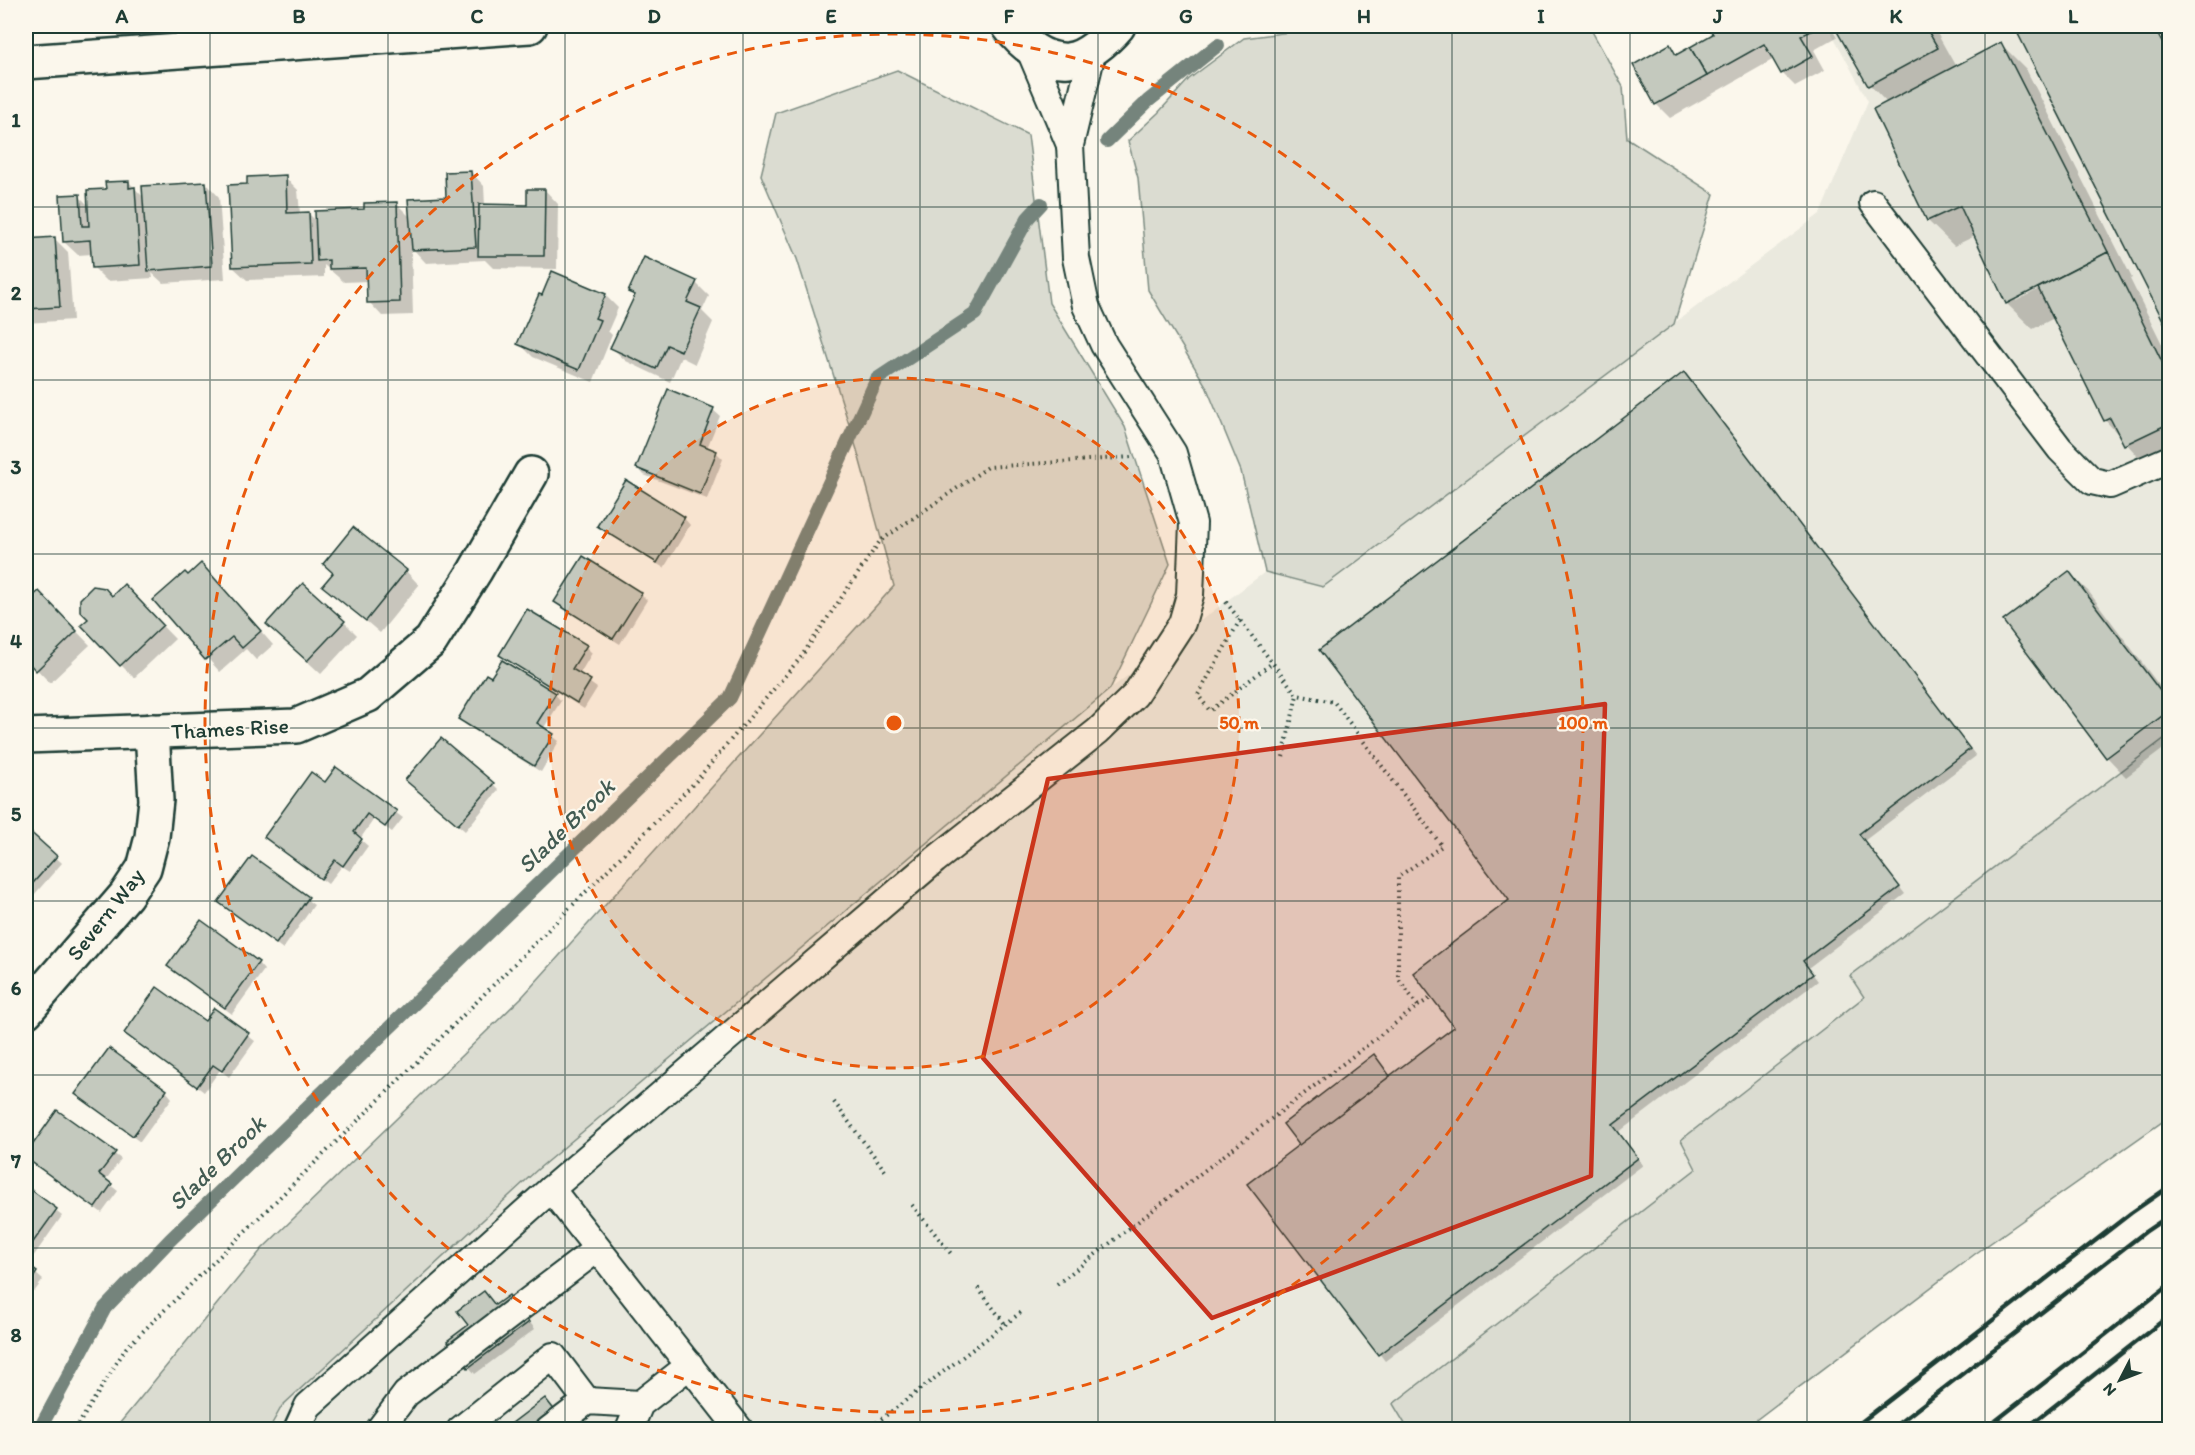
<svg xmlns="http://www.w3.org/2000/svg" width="2195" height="1455" viewBox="0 0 2195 1455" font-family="Itim,sans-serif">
<rect width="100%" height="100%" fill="#fbf7ec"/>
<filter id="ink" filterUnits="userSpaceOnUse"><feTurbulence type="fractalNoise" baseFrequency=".0167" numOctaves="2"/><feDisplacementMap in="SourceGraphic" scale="12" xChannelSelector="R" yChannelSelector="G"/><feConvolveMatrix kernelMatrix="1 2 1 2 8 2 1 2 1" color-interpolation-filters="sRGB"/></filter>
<g filter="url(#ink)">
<!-- built -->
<path fill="#eae9de" d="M1828,26H2169V735L1850,975L1864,997L1682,1140L1696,1169L1393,1404L1408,1429L270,1430L282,1406L537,1170L1110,689L1265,572L1323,586L1820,214L1868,101Z"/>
<!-- green -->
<g fill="#dbdcd1" stroke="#7d8c82" stroke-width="1.5">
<path d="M1336,26H1589L1623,87L1627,138L1714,194L1674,324L1323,587L1265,572L1241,471L1206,386L1148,290L1138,178L1128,141L1158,113L1189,79L1244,38Z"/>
<path d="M897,70L1028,135L1049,303L1125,427L1170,564L1110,689L537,1170L282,1406L269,1429H115L262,1249L522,997L894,586L857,450L797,259L761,175L776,113Z"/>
<path d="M2169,735V1117L1975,1254L1744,1429H1408L1393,1404L1696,1169L1681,1140L1864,997L1850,976Z"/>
</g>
<!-- shadow -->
<g fill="#0003" fill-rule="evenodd">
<path d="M1710,26H1831L1837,37L1814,50L1825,70L1795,86L1782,73L1774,59L1670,118L1656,104L1635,65L1669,46L1678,55L1715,35Z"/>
<path d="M1836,26H1933L1956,67L2000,43L2026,69L2132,278L2130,279L2170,360V452L2145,464L2105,420L2054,318L2033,329L2007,304L1975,236L1954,246L1928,221L1875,110L1887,103L1870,85ZM2039,286V289L2016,301V298Z"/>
<path d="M2016,26H2162L2170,41V331Z"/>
<path d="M471,172L484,186L485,206H528L545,190L558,204L557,269L493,268L485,260L426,263L411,247L413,315L382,316L369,302L368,281L344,282L324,265V277L247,280L233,267L249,186L285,177L298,190L300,214H309L317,222L396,203L411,218L448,198Z"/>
<path d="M129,182L144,198L206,183L219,197L225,279L163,283L152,273L153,278L107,281L93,267L92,254L78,255L64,242L79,196L89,206L107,190Z"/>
<path d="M26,205L30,210L32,240L55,239L68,252L73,320L26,323Z"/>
<path d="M696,283L709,296L702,311L713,322L695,364L681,357L670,382L626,361L612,348L635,297L629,291Z"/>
<path d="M605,295L618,308L608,331L612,335L593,382L533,357L519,343Z"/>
<path d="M1690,381L1976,756L1864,841L1905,894L1808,968L1818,981L1619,1132L1643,1165L1385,1361L1249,1184L1301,1145L1380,1062L1391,1077L1457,1027L1511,900Z"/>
<path d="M713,410L720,416L707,448L716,452L723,459L707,499L644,475L638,468Z"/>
<path d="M684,518L690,525L664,568L605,532L599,526Z"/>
<path d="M406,571L419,585L380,633L324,585L334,574Z"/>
<path d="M2069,573L2089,592L2170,700V744L2126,777L2107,757Z"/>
<path d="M188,577L214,578L273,645L256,660L246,649L220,672L155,600Z"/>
<path d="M26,592L32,599L52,606L90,645L50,683L26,658Z"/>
<path d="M641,594L647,600L620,644L562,608L556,602Z"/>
<path d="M112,598L137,600L175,639L134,678L121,665Z"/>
<path d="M344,622L357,635L321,674L281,637Z"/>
<path d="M586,647L592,653L579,675L597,688L584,709L508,661L501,655Z"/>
<path d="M492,679L555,694L561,701L543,729L559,741L541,772L466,725L460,719Z"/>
<path d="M336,769L403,818L392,832L374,819L360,839L368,846L350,871L342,866L328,884L266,837L325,784Z"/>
<path d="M493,784L499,790L465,831L413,786Z"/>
<path d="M26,830L62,863L26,904Z"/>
<path d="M252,858L314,905L283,949L220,902Z"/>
<path d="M258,963L264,970L232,1014L169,966Z"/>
<path d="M214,1010L255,1041L229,1077L220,1070L204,1092L126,1033L205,1023Z"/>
<path d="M166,1091L172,1098L140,1142L77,1094Z"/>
<path d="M58,1112L121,1159L105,1181L118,1191L102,1213L26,1156Z"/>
<path d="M26,1188L62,1216L30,1261L26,1257Z"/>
<path d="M26,1265L43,1280L34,1292L27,1288L26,1290Z"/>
<path d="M515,1303L535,1329L475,1374L469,1367L495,1307Z"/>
</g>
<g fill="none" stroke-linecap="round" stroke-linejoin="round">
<!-- stream -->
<g stroke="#74847b" stroke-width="14">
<path d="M1107,141L1148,101L1218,45"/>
<path d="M39,1430L105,1308L170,1240L730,698L877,379L975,314L1028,218L1041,204"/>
</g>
</g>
<!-- building -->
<g fill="#c4c9be" stroke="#1f3d34" stroke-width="1.5">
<path d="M1708,26H1821L1801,36L1813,56L1781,74L1764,44L1707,76L1690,47L1713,34Z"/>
<path d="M1834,26H1925L1938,48L1868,86Z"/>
<path d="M2014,26H2153L2170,57V334Z"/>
<path d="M2001,42L2108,252L2006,304L1960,206L1927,221L1873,109Z"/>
<path d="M1670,44L1676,55L1690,47L1707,76L1655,105L1633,65Z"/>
<path d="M471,171L476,247L412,250L408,199L446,197L445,172Z"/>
<path d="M286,175L287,213L309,212L311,264L232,267L228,185L247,184V177Z"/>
<path d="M129,181V188L135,187L140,265L92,268L90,240L63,242L60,195L80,194L82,226H89L87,190L106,189L105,182Z"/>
<path d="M206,182L212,266L148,271L142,186Z"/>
<path d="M527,189H545L544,256H478L479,204L527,205Z"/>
<path d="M397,202L400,302L367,303L366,268L329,269V260L317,261L315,211L364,209V203Z"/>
<path d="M55,237L60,307L26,309V239Z"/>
<path d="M2108,252L2170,378V423L2124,445L2110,418L2104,421L2038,288Z"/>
<path d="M644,257L697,281L687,302L701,308L681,351L667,345L656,369L610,348L635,295L628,292Z"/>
<path d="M552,271L606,294L595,318L600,320L579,370L517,344L539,294L542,295Z"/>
<path d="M1684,372L1970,749L1859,834L1900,887L1803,961L1813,974L1613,1125L1638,1158L1378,1355L1247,1184L1454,1027L1413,973L1509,900L1319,650Z"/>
<path d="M668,389L714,408L700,444L717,451L700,494L636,468Z"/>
<path d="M626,480L685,517L657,563L597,526Z"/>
<path d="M353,527L407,570L366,621L322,586L333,573L323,564Z"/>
<path d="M583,556L642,593L613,639L554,602Z"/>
<path d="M201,563L261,631L242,648L232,637L205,660L153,600L185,572L188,575Z"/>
<path d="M2069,571L2170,704V710L2106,758L2003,621Z"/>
<path d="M303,583L345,621L307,661L266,624Z"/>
<path d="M124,584L163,625L120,666L81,625L88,619L80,611V599L93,586L105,588L112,596Z"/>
<path d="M26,591L32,597L39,591L77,631L36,671L26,660Z"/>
<path d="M527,609L587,645L572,669L591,680L577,703L499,655Z"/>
<path d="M502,660L556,693L537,723L554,734L534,766L458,719L486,674L491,677Z"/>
<path d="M441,738L494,783L458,825L405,780Z"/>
<path d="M336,767L397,811L385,827L367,814L354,832L362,839L343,866L335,860L321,879L264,837L311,772L325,782Z"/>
<path d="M26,828L57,856L26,891Z"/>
<path d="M252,856L309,897L276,944L218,902Z"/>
<path d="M201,920L259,962L225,1008L167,966Z"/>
<path d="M157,987L205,1021L214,1008L249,1033L222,1071L213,1065L197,1087L124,1033Z"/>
<path d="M109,1048L167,1090L133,1136L75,1094Z"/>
<path d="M1374,1054L1390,1076L1299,1145L1283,1124Z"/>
<path d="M57,1110L116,1152L99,1174L112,1184L95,1208L26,1158V1154Z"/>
<path d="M26,1186L57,1209L26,1252Z"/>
<path d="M26,1264L37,1272L27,1287L26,1286Z"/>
<path d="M484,1291L495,1305L509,1295L529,1322L468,1368L447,1341L468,1325L457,1311Z"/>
<path d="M545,1398L570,1430H503Z"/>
</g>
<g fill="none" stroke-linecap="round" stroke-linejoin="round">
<!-- service casing -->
<g stroke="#1f3d34" stroke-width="30">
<g id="service">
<path d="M1029,48L1070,145"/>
<path d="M1873,203L2060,449L2092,481L2110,485L2170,459"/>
<path d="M551,1189L740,1430"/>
<path d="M297,1430L308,1406L551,1189L935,860L1098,731L1135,695L1182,623L1190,595L1193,523L1173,453L1104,345L1086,306L1076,258L1070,145L1093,49"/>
<path d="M379,1430L406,1394L597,1249"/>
<path d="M460,1430L553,1356L587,1401"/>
<path d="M549,1430L587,1401L640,1404"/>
<path d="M629,1430L640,1404L690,1365"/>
</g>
</g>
<!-- minor casing -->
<g stroke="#1f3d34" stroke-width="38">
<g id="minor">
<path d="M26,736L296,726L368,695L431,641L475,571L531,474"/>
<path d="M26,1011L126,895L144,868L152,837L156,800L152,731"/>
</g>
</g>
<!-- primary casing -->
<g stroke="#1f3d34" stroke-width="38">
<g id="primary">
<path d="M1009,26C1022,44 1044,62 1068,60C1086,58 1107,39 1118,26"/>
<path d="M26,62L530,26"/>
</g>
</g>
<!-- path -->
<g stroke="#1f3d34" stroke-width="4" stroke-dasharray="1.5 4.5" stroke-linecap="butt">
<path d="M1240,620L1198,695L1210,711L1272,663"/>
<path d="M1283,757L1297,695"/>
<path d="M1418,1006L1432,997"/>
<path d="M834,1102L886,1172"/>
<path d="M912,1205L952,1255"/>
<path d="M1057,1284L1418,1006L1398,978V877L1442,846L1334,702L1297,695L1226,602"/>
<path d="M978,1288L1005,1324"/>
<path d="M75,1430L126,1348L384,1095L696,781L801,657L880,541L988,467L1132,457"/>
<path d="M867,1430L1024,1310"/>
</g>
<!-- service -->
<use href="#service" stroke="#fbf7ec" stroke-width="26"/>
<!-- minor -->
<use href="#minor" stroke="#fbf7ec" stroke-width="33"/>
<!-- primary -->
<use href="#primary" stroke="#fbf7ec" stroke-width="33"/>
<!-- rail -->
<g stroke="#1f3d34" stroke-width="4.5">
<path d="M1851,1430L2131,1213L2170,1186"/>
<path d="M1890,1430L2145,1232L2170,1215"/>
<path d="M1984,1430L2170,1284"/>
<path d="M2024,1430L2170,1315"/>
</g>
</g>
</g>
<!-- marked area -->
<path fill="#c8321e" fill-opacity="0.2" stroke="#c8321e" stroke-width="4.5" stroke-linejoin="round" d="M1605,704L1591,1176L1212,1318L983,1058L1048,779Z"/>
<!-- grid -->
<path fill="none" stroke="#1f3d34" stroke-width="1.5" stroke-opacity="0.55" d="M210,26V1430M388,26V1430M565,26V1430M743,26V1430M920,26V1430M1098,26V1430M1275,26V1430M1452,26V1430M1630,26V1430M1807,26V1430M1985,26V1430M26,207H2170M26,380H2170M26,554H2170M26,728H2170M26,901H2170M26,1075H2170M26,1248H2170"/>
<!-- distance rings -->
<circle cx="894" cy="723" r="345" fill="#e8590c" fill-opacity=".12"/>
<g fill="none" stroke="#e8590c" stroke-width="3" stroke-dasharray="10 8">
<circle cx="894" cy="723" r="345"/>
<circle cx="894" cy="723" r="689"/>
</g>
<g text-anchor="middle" stroke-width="4.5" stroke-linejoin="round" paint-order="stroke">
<!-- street labels -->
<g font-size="22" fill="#1f3d34" stroke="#fbf7ec">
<text transform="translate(230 728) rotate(-3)" y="8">Thames Rise</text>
<text transform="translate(105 914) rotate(-52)" y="8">Severn Way</text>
</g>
<!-- water labels -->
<g font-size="24" font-style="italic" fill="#425b52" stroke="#fbf7ec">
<text transform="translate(566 826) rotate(-44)" y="8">Slade Brook</text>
<text transform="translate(217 1163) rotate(-44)" y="8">Slade Brook</text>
</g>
</g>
<circle cx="894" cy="723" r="9" fill="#e8590c" stroke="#fbf7ec" stroke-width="3"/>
<g font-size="18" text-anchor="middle" font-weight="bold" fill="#e8590c" stroke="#fbf7ec" stroke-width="4.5" stroke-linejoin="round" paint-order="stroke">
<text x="1239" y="729">50 m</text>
<text x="1583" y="729">100 m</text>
</g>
<!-- margin -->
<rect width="2195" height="1455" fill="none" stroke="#fbf7ec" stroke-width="66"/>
<!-- north arrow -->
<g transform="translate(2120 1380) rotate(228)" stroke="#fbf7ec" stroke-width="4.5" paint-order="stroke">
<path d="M0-4.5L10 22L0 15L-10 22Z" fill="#1f3d34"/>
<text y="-9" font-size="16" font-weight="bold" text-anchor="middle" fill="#1f3d34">N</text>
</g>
<rect x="33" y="33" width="2129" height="1389" fill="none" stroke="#1f3d34" stroke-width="2"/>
<g font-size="20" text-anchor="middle" font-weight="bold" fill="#1f3d34">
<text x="122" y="23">A</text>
<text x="299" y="23">B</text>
<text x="477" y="23">C</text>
<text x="654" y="23">D</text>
<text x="831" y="23">E</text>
<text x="1009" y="23">F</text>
<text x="1186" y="23">G</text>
<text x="1364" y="23">H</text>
<text x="1541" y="23">I</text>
<text x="1718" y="23">J</text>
<text x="1896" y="23">K</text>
<text x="2073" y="23">L</text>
<text x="16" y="127">1</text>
<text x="16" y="300">2</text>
<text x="16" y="474">3</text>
<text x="16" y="648">4</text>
<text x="16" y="821">5</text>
<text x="16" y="995">6</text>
<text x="16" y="1168">7</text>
<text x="16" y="1342">8</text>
</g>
</svg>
